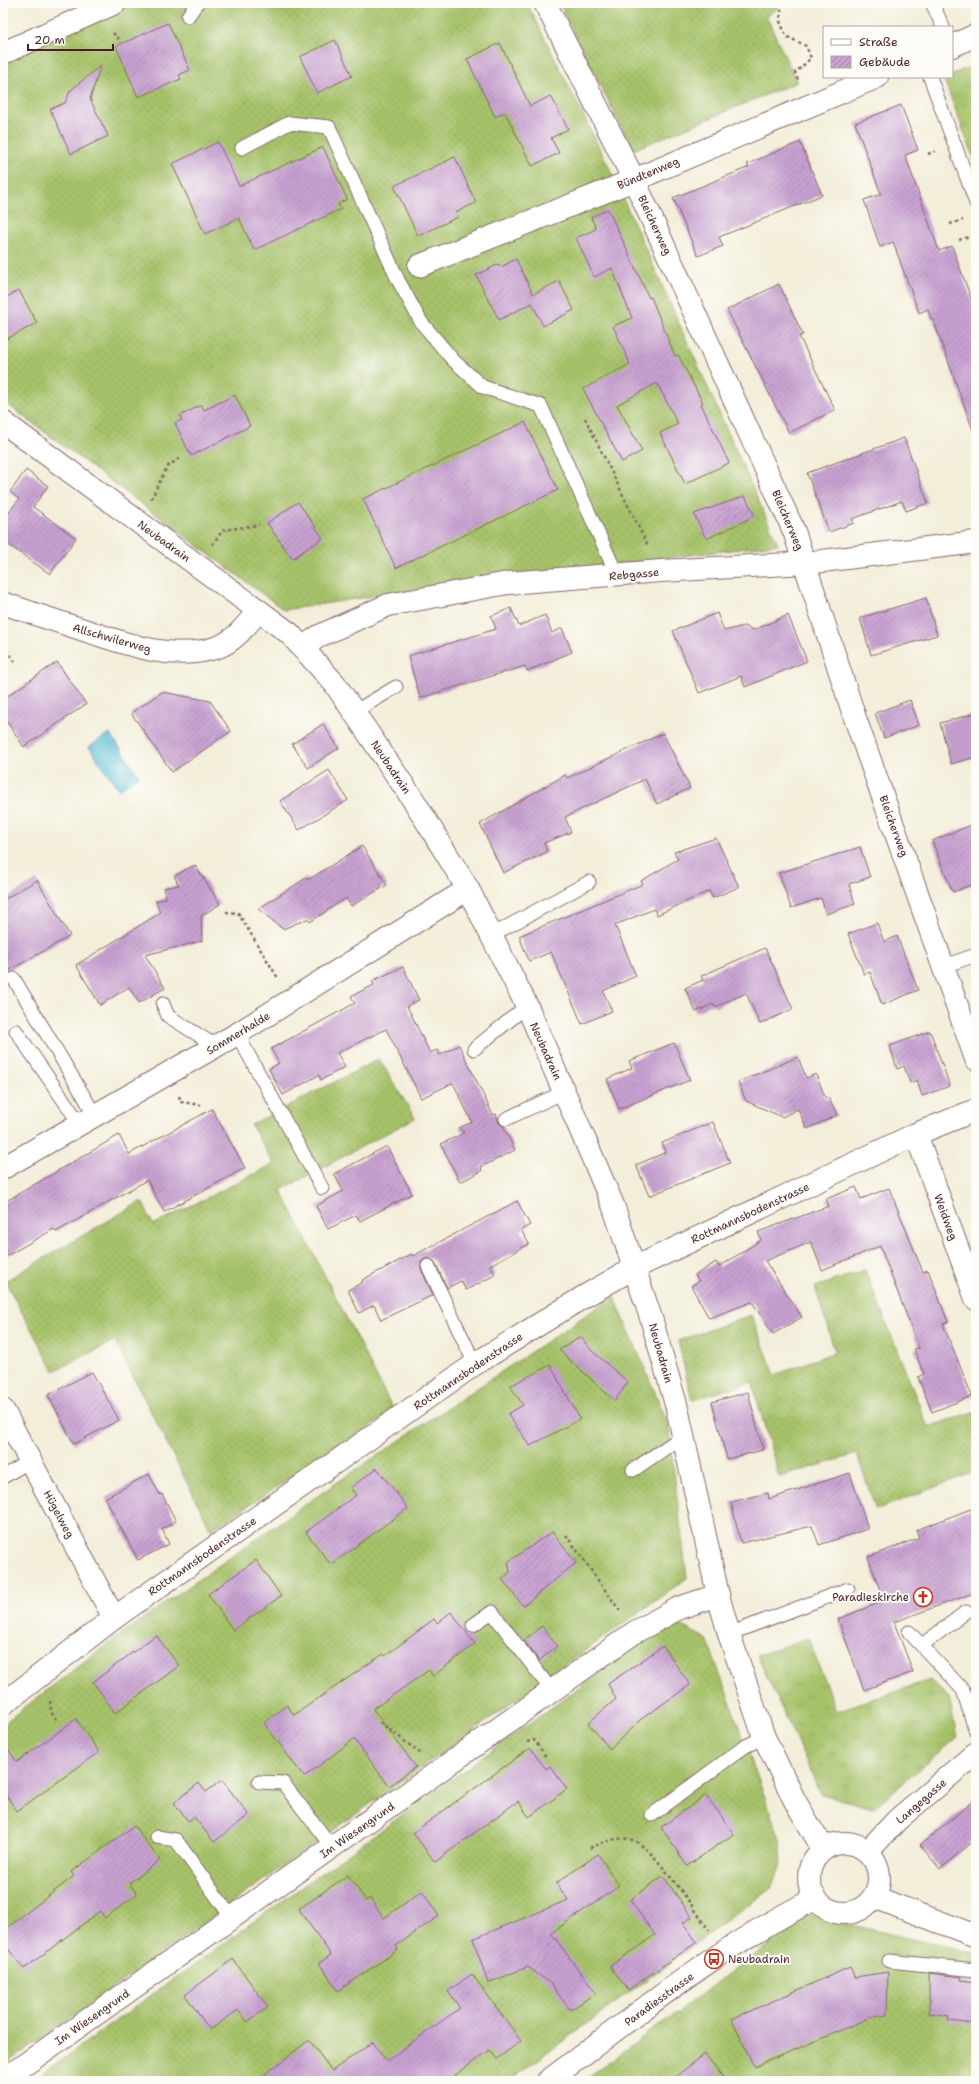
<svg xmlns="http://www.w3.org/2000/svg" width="979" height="2084" viewBox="0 0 979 2084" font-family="'Shantell Sans',sans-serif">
<defs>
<pattern id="grass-tufts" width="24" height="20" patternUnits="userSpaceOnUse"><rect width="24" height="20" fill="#a6c269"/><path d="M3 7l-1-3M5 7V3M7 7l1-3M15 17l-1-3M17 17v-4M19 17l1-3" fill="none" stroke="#90a65b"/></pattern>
<pattern id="garden-dots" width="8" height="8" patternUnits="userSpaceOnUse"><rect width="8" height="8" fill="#a6c269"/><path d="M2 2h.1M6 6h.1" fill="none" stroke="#90a65b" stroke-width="1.8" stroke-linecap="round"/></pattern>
<pattern id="building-hatch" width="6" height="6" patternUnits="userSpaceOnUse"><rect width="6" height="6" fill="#c8a1d1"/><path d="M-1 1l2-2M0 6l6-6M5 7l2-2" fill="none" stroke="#a483aa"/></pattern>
</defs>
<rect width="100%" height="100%" fill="#fdfcf7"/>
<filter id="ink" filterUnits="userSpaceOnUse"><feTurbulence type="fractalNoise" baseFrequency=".025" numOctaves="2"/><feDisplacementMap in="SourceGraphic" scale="8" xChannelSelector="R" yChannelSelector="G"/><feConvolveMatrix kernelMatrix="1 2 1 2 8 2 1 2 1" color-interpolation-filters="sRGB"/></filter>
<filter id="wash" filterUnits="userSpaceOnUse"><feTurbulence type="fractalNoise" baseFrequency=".012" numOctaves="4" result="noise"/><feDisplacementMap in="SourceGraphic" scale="16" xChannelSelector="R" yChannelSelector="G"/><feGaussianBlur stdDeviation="0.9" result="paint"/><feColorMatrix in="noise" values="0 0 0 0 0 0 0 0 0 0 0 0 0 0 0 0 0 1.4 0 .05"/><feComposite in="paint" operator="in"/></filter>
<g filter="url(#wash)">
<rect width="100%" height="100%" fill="#f3eed9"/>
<!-- grass -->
<g fill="url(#grass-tufts)" stroke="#78704a">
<path d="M976,65V164L943,77H952V74Z"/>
<path d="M808,1638L836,1711L930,1680L949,1698L957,1738L873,1808L821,1794L757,1655Z"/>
</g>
<!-- garden -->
<g fill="url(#garden-dots)" stroke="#78704a">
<path d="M115,3H527L608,165L778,544L426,588L284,610L3,401V59Z"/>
<path d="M559,3H786L766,16L797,82L633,150Z"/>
<path d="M379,1059L415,1118L281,1190L394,1411L211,1530L115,1341L54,1371L5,1281L142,1201L153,1225L274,1164L251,1125Z"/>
<path d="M865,1270L928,1427L976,1411V1471L876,1510L857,1454L779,1477L752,1382L692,1400L678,1341L751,1315L775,1375L835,1352L815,1287Z"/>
<path d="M614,1296L668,1423L687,1578L3,2066V1724L103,1647L323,1492Z"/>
<path d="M672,1621L707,1639L780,1839L782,1863L771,1888L509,2081H38L43,2073Z"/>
<path d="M809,1915L976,1954V2081H584Z"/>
</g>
<!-- water -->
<path fill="#56bbd5" stroke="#506d80" d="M110,733L139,776L119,790L89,747Z"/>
<g id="blocks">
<!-- building -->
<g fill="url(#building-hatch)">
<path d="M168,23L190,70L179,75L181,79L138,97L116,46Z"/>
<path d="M335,40L352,76L317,93L300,57Z"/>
<path d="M500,43L530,106L551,96L568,129L551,138L559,153L532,166L505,112L495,117L467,59Z"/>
<path d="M101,65L90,99L108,136L71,154L50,109L65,103L70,91Z"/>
<path d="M901,105L918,150L905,155L939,251L952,246L976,312V429L973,430L933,319H931L928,309L919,313L893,242L880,247L864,200L881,194L855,123Z"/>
<path d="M218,142L239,186L323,147L347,199L338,204L341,209L254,250L239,218L205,234L172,164Z"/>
<path d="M800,142L822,195L719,237L723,246L698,256L673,198L749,167L747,164Z"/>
<path d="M455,157L476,203L456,212L458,217L418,236L394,186Z"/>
<path d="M608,209L649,298L651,297L675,356L678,355L703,403L701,404L729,463L685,484L660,433L678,424L657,383L617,405L642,451L622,462L583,389L630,364L613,326L632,318L612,268L594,277L576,238L596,229L591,217Z"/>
<path d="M516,259L533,294L559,281L574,310L543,326L532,303L499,320L476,275L499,264L501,267Z"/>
<path d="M779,284L803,335L799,336L835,410L789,433L727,310Z"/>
<path d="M19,290L37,323L3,341V299Z"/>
<path d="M235,395L250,426L191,456L175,423L182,420L180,416L201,405L204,410Z"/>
<path d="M525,422L558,490L396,568L363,499Z"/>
<path d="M904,438L928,503L906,511L902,501L852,519L854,523L829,532L807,473Z"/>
<path d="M26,470L48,486L33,507L76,538L50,574L3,541V520L19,499L10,492Z"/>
<path d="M745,496L755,516L706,539L694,514Z"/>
<path d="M298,502L323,538L292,559L267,523Z"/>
<path d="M926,598L937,635L871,655L860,618Z"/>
<path d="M511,608L519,626L545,615L552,633L562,628L572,652L527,671L525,666L420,698L408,656L496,629L491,616Z"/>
<path d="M717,613L724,631L744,626L754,630L788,615L807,661L745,687L741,676L699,693L673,631Z"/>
<path d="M57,662L86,704L24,747L3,716V699Z"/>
<path d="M162,692L210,701L231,731L172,772L131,713Z"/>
<path d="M910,700L919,725L884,738L875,713Z"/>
<path d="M976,713V757L951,764L940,723Z"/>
<path d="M323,724L339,748L308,768L292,744Z"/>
<path d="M663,733L690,788L657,804L645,779L565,817L571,832L544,843L547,852L503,873L480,824L565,775L567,778Z"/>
<path d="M329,770L348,800L299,830L280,801Z"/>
<path d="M976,823V883L953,892L932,841Z"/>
<path d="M716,838L739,887L713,898L709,891L657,915L654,909L615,925L636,976L603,991L612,1011L582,1024L551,952L529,961L519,936L643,884L641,881L678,859L674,852Z"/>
<path d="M362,846L387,885L351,906L346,898L310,922L307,919L283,929L258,909L306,878L308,880Z"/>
<path d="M860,847L870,877L849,884L855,904L826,914L821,898L791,908L779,873Z"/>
<path d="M195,865L220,904L201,916L202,941L145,955L165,988L139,1003L129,987L100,1005L76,965L160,913L156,901L166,898L164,888L179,885L174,876Z"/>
<path d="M37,880L70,936L3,974V900Z"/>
<path d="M877,923L884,942L897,936L918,990L882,1005L870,972L864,974L848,934Z"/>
<path d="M765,948L793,1009L760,1024L746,993L715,1007L713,1004L696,1012L685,988L703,980L701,976Z"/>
<path d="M403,967L419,1000L407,1006L430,1053L437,1050L440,1055L459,1045L493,1115L496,1114L499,1123L503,1126L515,1150L481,1167L482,1171L460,1182L441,1144L464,1133L459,1128L472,1122L453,1083L421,1098L386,1029L337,1053L345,1067L321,1080L319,1075L283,1095L269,1069L279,1063L271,1049L355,1003L351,996L374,985L372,981Z"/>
<path d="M930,1031L950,1086L922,1096L917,1080L910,1083L904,1066L897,1069L890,1046Z"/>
<path d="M674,1043L690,1080L619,1109L607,1079L632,1068L629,1061Z"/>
<path d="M798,1057L806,1078L816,1074L825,1097L829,1099L837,1115L807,1129L798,1109L782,1117L746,1101L738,1082Z"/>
<path d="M212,1109L245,1168L164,1212L147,1180L56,1232L54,1229L3,1258V1203L119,1135L129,1154Z"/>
<path d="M713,1122L730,1163L649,1196L636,1165L666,1152L662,1143Z"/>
<path d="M387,1146L412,1194L360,1221L356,1215L328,1229L316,1206L343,1191L334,1174Z"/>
<path d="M856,1187L861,1199L889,1188L923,1272L928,1270L948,1322L943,1324L972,1396L932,1412L918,1377L924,1374L914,1349L919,1348L880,1246L822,1270L811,1242L765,1261L802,1317L773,1334L752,1302L709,1318L691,1286L699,1281L695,1275L716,1262L719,1267L761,1240L758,1232L829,1206L826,1199Z"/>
<path d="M517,1201L530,1225L521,1230L529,1244L490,1265L495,1275L466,1290L461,1281L447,1288L435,1262L429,1258L425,1259L421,1262V1269L433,1295L381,1320L374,1305L359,1313L348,1290L363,1282L362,1280L412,1254L413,1256Z"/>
<path d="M581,1337L591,1350L628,1382L615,1401L559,1350Z"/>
<path d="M550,1365L580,1419L530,1446L508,1414L523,1405L510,1386Z"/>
<path d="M92,1372L119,1420L74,1444L48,1395Z"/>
<path d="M748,1392L763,1450L727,1459L712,1402Z"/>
<path d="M377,1468L408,1508L331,1565L306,1532L356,1495L350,1488Z"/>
<path d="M850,1473L868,1529L819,1545L812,1526L741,1543L731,1502L768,1493L769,1499Z"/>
<path d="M149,1474L160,1495L162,1494L176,1521L162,1529L169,1544L138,1560L105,1498Z"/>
<path d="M976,1507V1592L894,1622L913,1672L864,1690L838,1619L884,1601L868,1557L919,1538L916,1530Z"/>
<path d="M552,1532L576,1563L523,1606L502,1579L510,1572L508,1562Z"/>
<path d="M256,1560L281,1596L233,1630L208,1594Z"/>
<path d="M451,1612L475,1644L433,1676L429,1670L373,1709L416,1767L389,1786L354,1739L304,1777L264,1723L287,1705L294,1715L383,1654L385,1656L434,1619L437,1623Z"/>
<path d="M542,1626L557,1646L539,1661L524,1640Z"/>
<path d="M156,1635L179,1666L115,1713L93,1682Z"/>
<path d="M663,1646L690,1685L640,1720L610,1749L588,1723L616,1699L608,1684Z"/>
<path d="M76,1719L99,1752L17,1811L3,1791V1742L17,1762Z"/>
<path d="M530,1748L546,1769L550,1766L567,1789L529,1817L518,1801L435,1862L413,1833Z"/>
<path d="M222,1780L249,1815L214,1842L194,1817L188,1821L174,1803L199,1783L206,1792Z"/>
<path d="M706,1795L734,1834L687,1866L661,1827Z"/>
<path d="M976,1799V1839L940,1869L920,1845Z"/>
<path d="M134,1826L160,1860L129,1883L137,1894L105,1918L100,1911L24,1969L3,1942V1931L74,1876L71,1872Z"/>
<path d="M598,1854L619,1886L551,1933L596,1993L570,2010L550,1983L528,1967L488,1983L473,1939L568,1900L556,1883Z"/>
<path d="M348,1875L366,1901L370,1898L384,1918L422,1891L439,1916L396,1946L398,1950L338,1991L319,1963L331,1955L299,1909Z"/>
<path d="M663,1876L692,1917L683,1923L697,1942L628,1990L610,1966L655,1935L630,1900Z"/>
<path d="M233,1959L268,2007L247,2022L238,2010L210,2030L185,1995Z"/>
<path d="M850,1967L855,1977L888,1972L887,2015L872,2017L754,2067L732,2019Z"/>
<path d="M929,1973L962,1977L961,1980L976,1982V2024L948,2021L949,2016L929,2013Z"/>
<path d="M472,1974L521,2041L497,2059L490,2050L447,2081H256L309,2040L332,2071L373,2042L386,2061L460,2008L448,1991Z"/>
<path d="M705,2054L726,2081H670Z"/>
</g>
</g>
</g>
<g filter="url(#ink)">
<use href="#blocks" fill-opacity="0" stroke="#856768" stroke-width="1"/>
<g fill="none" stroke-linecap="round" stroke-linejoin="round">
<!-- lane casing -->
<g stroke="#856768" stroke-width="15">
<g id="lane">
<path d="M932,3L943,27"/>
<path d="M188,16L197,3"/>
<path d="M930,77L976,203"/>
<path d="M242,148L289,123L329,127L398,280L421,322L453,360L483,387L541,406L617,575"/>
<path d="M354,712L396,687"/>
<path d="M492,935L589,882"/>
<path d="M944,966L976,955"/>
<path d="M14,979L95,1115"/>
<path d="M163,1004L168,1016L216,1046"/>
<path d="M16,1031L80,1124"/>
<path d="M237,1034L322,1188"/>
<path d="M474,1049L527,1006"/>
<path d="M506,1119L564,1092"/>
<path d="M428,1266L475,1364"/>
<path d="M633,1470L683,1436"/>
<path d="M3,1477L30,1461"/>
<path d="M473,1625L492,1612L552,1691"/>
<path d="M909,1632L963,1690L976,1732"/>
<path d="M729,1634L848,1589"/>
<path d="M922,1645L966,1612"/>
<path d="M259,1782L283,1783L332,1847"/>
<path d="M652,1815L744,1747L764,1737"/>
<path d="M157,1837L176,1840L232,1918"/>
<path d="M889,1961L976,1970"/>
</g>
</g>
<!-- street casing -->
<g stroke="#856768" stroke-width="24">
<g id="street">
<path d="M545,3L634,180L794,531L855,718L976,1059"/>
<path d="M952,46L976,35"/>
<path d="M3,53L115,3"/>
<path d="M419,266L634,180L877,77"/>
<path d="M3,603C31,613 59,622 87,631C129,645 171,661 215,648C233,643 247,625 258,611"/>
<path d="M302,648L319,636L388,605L508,583L661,571L806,563L976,542"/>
<path d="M916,1134L976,1299"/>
<path d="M3,1168L237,1034L468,889"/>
<path d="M3,1410L114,1618"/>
<path d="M3,1704L114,1618L475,1364L585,1296L634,1268L916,1134L976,1110"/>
<path d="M868,1851L897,1820L976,1753"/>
<path d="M3,2080L635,1632L679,1608L718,1595"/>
<path d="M548,2081C634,2017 719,1946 815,1899"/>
</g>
</g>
<!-- secondary casing -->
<g stroke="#856768" stroke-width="24">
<g id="secondary">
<path d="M3,422L289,633L335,684L414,801L468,889L527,1006L613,1205L651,1318L677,1408L718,1595L729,1634L764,1737L795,1801L823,1849"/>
<circle cx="844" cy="1878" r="35"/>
<path d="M874,1897L976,1936"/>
</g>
</g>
<!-- path -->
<g stroke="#856768" stroke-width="2.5" stroke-dasharray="3 3" stroke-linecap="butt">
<path d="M782,3L780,21L786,36L806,46L811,58L795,73L799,82"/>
<path d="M113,33L119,39"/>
<path d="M928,154L935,151"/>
<path d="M950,224L963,220"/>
<path d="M959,240L976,235"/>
<path d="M974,328L976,327"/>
<path d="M585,418L648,546"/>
<path d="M151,499L167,467L181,457"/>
<path d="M212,545L223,530L259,525"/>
<path d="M3,645L15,662"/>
<path d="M226,912L238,913L278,978"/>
<path d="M179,1096L181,1102L201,1105"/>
<path d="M566,1535L620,1611"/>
<path d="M50,1701L51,1712L56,1719"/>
<path d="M380,1722L420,1753"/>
<path d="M527,1742L534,1740L547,1758"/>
<path d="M590,1848C603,1842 615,1837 629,1839C651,1842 695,1911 709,1930"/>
</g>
<!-- lane -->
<use href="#lane" stroke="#fff" stroke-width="13"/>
<!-- street -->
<use href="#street" stroke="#fff" stroke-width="22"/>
<!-- secondary -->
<use href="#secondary" stroke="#fff" stroke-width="22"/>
</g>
</g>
<!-- icons -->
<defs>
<g id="church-ring" transform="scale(1)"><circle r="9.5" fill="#fdfcf7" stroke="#c8321e" stroke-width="1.5"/><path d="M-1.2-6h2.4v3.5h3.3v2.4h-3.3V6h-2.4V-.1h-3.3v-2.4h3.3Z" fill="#c8321e"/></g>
<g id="bus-ring" transform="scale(1)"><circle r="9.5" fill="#fdfcf7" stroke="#c8321e" stroke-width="1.5"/><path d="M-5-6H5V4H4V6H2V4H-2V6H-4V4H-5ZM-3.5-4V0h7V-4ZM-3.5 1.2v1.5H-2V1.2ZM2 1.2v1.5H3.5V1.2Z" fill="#c8321e"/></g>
</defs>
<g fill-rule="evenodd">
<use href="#church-ring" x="923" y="1597"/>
<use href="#bus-ring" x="714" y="1959"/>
</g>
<g text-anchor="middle" stroke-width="4" stroke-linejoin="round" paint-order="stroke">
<!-- street labels -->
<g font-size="11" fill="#4a1f2b" stroke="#fdfcf7">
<text transform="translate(648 173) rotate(-23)" y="4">Bündtenweg</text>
<text transform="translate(655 225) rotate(65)" y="4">Bleicherweg</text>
<text transform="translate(788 520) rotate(67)" y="4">Bleicherweg</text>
<text transform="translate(164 541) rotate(36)" y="4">Neubadrain</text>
<text transform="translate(634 574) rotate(-5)" y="4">Rebgasse</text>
<text transform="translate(112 638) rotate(16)" y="4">Allschwilerweg</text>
<text transform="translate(391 767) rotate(56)" y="4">Neubadrain</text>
<text transform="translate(894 826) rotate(70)" y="4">Bleicherweg</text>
<text transform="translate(238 1033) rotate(-31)" y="4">Sommerhalde</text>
<text transform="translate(546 1051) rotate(66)" y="4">Neubadrain</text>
<text transform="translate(750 1213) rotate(-25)" y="4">Rottmannsbodenstrasse</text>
<text transform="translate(946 1217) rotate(70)" y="4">Weidweg</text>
<text transform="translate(661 1353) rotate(74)" y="4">Neubadrain</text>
<text transform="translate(468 1371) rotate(-34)" y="4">Rottmannsbodenstrasse</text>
<text transform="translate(59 1514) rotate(62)" y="4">Hügelweg</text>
<text transform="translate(202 1556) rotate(-35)" y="4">Rottmannsbodenstrasse</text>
<text transform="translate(921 1801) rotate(-41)" y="4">Langegasse</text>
<text transform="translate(357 1830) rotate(-35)" y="4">Im Wiesengrund</text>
<text transform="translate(659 1999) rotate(-36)" y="4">Paradiesstrasse</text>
<text transform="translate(92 2017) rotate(-35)" y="4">Im Wiesengrund</text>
</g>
<!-- poi labels -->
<g font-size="11" fill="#4a1f2b" stroke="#fdfcf7" text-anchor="end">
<text x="909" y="1601">Paradieskirche</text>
<text x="728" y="1963" text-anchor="start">Neubadrain</text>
</g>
</g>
<!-- margin -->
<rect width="979" height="2084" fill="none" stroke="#fdfcf7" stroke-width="16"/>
<!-- legend -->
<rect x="823" y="26" width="130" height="52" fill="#fdfcf7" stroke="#b5a4a5"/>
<rect x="831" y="39" width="20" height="6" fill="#ffffff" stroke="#b5a4a5"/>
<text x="859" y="46" font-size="12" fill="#4a1f2b">Straße</text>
<rect x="831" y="56" width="20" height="12" fill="url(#building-hatch)" stroke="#b5a4a5"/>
<text x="859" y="66" font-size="12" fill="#4a1f2b">Gebäude</text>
<!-- scale -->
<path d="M28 44v6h85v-6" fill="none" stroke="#4a1f2b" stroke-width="2"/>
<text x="34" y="44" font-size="12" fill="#4a1f2b" stroke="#fdfcf7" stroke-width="3" paint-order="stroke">20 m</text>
</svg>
